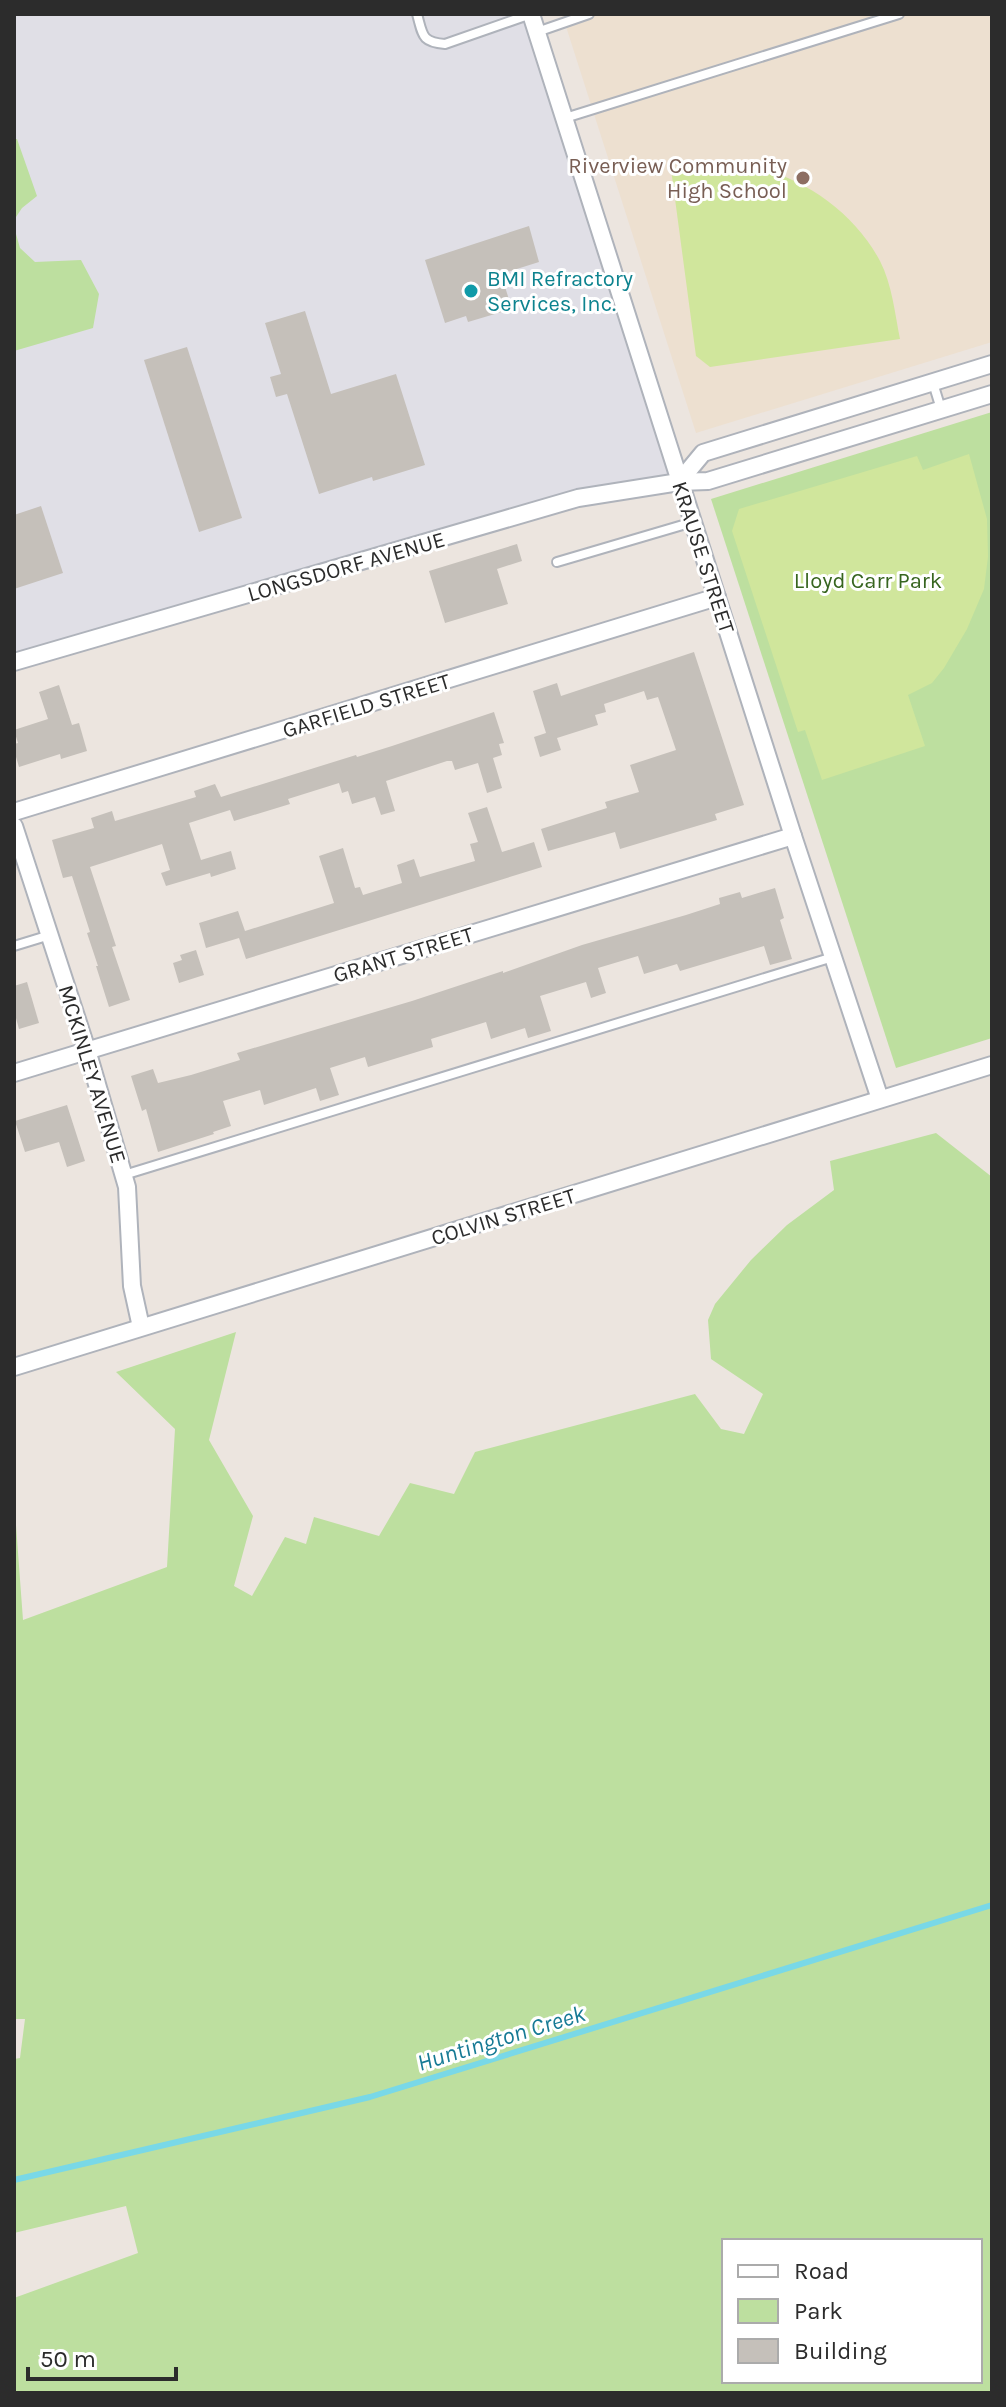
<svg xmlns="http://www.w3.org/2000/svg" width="1006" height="2407" viewBox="0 0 1006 2407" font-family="Karla,sans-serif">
<rect width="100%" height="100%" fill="#ece5df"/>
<!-- industrial -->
<path fill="#e0dfe6" d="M14,14H531L679,482L578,498L14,662Z"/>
<!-- education -->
<path fill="#ede0d0" d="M562,14H992V342L696,433Z"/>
<!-- green -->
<g fill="#bddf9f" fill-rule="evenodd">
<path d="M14,139H17L37,196L22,208L14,220Z"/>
<path d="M14,227L20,248L35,262L81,260L99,294L93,328L14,351Z"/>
<path d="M992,412V1038L896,1068L711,499Z"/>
<path d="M936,1133L992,1177V2393H14V2298L138,2253L126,2206L14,2233V2059L20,2058L25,2019H14V1498L23,1620L167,1567L175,1429L116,1372L236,1332L209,1440L253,1516L234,1586L252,1596L285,1537L306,1544L314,1517L379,1536L410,1483L454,1494L475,1452L695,1394L721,1429L744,1434L763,1394L711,1359L708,1320L715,1304L751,1260L787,1225L834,1190L830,1161ZM980,2241V2381H724V2241Z"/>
</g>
<!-- pitch -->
<g fill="#d0e69c">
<path d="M704,163C717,164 729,164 742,165C798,173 853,210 880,261C892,284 895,314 900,339L710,367L696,356L671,169Z"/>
<path d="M969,454L987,519L988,557L984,589L967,629L944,668L932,683L908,695L925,746L822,780L805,730L798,732L732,531L739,509L917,456L923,470Z"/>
</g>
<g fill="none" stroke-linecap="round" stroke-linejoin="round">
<!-- stream -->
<path stroke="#79d8e7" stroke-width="6" d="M14,2180L370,2097L992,1905"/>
</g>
<!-- building -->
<g fill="#c5c0ba">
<path d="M529,226L539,262L501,274L512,309L468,322L466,316L445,323L425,260Z"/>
<path d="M305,311L331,394L396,374L425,465L373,481L372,477L319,494L287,394L276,397L270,377L281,374L265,323Z"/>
<path d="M187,347L242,518L199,532L144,360Z"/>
<path d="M41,506L63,573L14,589V515Z"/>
<path d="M517,544L522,561L497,569L508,604L445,623L429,571Z"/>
<path d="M694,652L744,805L715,814L717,820L620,849L615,832L548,851L541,829L607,808L605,802L639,792L630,765L676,750L658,697L647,700L644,691L604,704L606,712L595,715L598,725L557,738L561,750L540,757L534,737L546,733L533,691L557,683L561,696Z"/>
<path d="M59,685L72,725L79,723L87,751L61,759L60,754L19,767L14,750V744L18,743L14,730L48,719L39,692Z"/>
<path d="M494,712L504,743L499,744L502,755L493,758L502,788L487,793L478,763L455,770L452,761H447L386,781L395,811L381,815L375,797L352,804L348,791L342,793L339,783L288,799L290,804L234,821L230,810L189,823L201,860L231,851L236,869L211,877L210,873L166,886L161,873L170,870L162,844L90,867L116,946L112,947L130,1000L109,1007L96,966H98L87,933L90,932L72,876L63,878L52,840L94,828L91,818L112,811L115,821L196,797L194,791L215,784L221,797L356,755L357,757L392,746Z"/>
<path d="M487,807L502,852L534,842L542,867L246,959L239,938L206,948L199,923L238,911L245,931L334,903L319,856L343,848L355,888L360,887L363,895L402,883L397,865L414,859L420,877L475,861L470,844L478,842L468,813Z"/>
<path d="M775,888L784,918L780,920L792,959L770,965L764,946L680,971L677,964L644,974L638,956L598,968L606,993L591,998L586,982L540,996L551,1031L528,1038L525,1028L491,1039L486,1022L431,1039L433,1047L368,1067L365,1057L330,1068L339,1095L320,1101L316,1088L264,1105L260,1090L223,1101L231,1126L213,1132L214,1134L158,1152L146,1109L142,1111L131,1076L153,1069L158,1083L191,1075L240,1060L237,1053L412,1001L503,971V973L582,945L686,915L720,904L719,898L740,892L742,898Z"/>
<path d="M196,950L204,975L179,983L173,963L182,960L180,955Z"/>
<path d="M27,982L39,1023L19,1029L14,1011V986Z"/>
<path d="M67,1105L85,1161L67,1167L59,1142L25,1152L15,1121Z"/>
</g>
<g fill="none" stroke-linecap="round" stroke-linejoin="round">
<!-- lane casing -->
<g stroke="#afb3bb" stroke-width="12">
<g id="lane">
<path d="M417,14C423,35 421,42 445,44L531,14"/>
<path d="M537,32L589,14"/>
<path d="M565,118L899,14"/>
<path d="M933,383L941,409"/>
<path d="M557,562L693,522"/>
<path d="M14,946L50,935"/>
<path d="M124,1175L833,957"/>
</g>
</g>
<!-- street casing -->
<g stroke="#afb3bb" stroke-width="20">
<g id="street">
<path d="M531,14L793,836L880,1099"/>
<path d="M679,482L703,453L992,364"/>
<path d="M14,662L578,498L679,482L708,481L992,394"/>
<path d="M14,812L717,597"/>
<path d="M14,826L87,1050L127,1187L132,1286L141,1327"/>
<path d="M14,1073L793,836"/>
<path d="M14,1367L992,1065"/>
</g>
</g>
<!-- lane -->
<use href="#lane" stroke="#fff" stroke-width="8"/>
<!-- street -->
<use href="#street" stroke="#fff" stroke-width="16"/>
</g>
<!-- markers -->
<circle fill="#8d6e63" stroke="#fff" stroke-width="3" cx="803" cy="178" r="8"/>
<circle fill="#0f9aa8" stroke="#fff" stroke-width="3" cx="471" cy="291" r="8"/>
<g text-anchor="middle" stroke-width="6" stroke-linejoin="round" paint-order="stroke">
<!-- education labels -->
<g font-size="22" fill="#785e54" stroke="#fff" text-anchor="end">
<text x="787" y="173">Riverview Community<tspan x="787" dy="25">High School</tspan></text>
</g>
<!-- culture labels -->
<g font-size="22" fill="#0d838f" stroke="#fff" text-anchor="start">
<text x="487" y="286">BMI Refractory<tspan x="487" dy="25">Services, Inc.</tspan></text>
</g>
<!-- street labels -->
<g font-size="22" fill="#2c2c2c" stroke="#fff">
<text transform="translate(704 557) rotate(72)" y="8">KRAUSE STREET</text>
<text transform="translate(346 566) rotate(-16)" y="8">LONGSDORF AVENUE</text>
<text transform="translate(366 705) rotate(-17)" y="8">GARFIELD STREET</text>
<text transform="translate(403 954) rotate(-17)" y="8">GRANT STREET</text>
<text transform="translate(93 1074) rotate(73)" y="8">MCKINLEY AVENUE</text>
<text transform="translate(503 1216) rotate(-17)" y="8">COLVIN STREET</text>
</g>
<!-- park labels -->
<g font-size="22" fill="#37651f" stroke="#fff">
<text x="868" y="588">Lloyd Carr Park</text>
</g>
<!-- water labels -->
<g font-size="24" font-style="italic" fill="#167a95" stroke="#fff">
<text transform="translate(501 2038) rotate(-17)" y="8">Huntington Creek</text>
</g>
</g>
<!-- border -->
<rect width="1006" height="2407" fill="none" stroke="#2c2c2c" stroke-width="32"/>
<!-- legend -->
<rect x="722" y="2239" width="260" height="144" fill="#ffffff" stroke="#ababab" stroke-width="2"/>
<rect x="738" y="2265" width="40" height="12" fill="#ffffff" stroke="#ababab" stroke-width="2"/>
<text x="794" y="2279" font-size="24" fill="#2c2c2c">Road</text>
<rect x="738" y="2299" width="40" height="24" fill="#bddf9f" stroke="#ababab" stroke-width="2"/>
<text x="794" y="2319" font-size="24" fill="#2c2c2c">Park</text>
<rect x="738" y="2339" width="40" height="24" fill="#c5c0ba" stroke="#ababab" stroke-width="2"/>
<text x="794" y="2359" font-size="24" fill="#2c2c2c">Building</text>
<!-- scale -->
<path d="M28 2367v12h148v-12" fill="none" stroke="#2c2c2c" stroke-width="4"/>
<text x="40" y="2367" font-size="24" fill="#2c2c2c" stroke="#ffffff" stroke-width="6" paint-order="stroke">50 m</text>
</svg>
